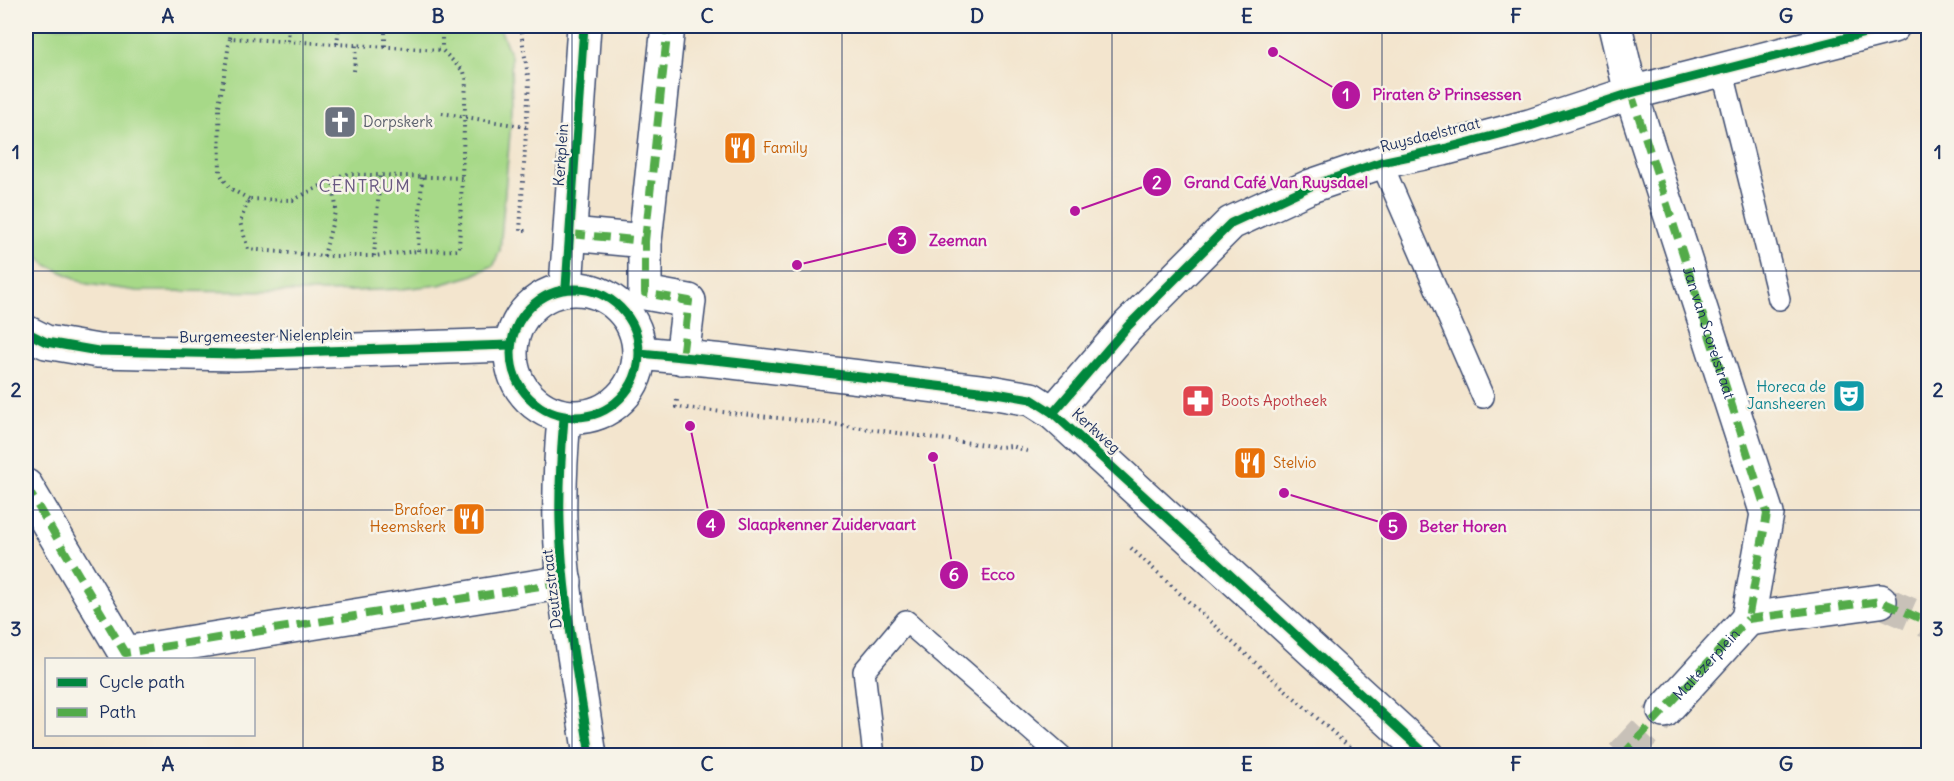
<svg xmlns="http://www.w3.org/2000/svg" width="1954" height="781" viewBox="0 0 1954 781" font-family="Delius,sans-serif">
<rect width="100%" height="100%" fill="#f7f3e8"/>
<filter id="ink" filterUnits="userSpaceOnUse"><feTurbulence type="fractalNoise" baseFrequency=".0167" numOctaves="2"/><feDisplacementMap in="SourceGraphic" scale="12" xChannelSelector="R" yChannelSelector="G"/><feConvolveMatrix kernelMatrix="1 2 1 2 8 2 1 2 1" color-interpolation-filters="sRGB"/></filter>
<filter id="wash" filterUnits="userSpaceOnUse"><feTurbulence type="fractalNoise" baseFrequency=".008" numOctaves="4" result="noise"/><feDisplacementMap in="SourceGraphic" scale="24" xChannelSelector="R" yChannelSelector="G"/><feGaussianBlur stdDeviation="1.35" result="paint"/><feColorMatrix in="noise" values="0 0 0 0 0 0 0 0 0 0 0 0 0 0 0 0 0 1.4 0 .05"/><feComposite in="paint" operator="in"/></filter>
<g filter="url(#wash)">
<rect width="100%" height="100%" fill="#f3e5ce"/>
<!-- green -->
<path fill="#a7d988" stroke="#618473" stroke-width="1.5" d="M26,26H499L511,56L512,110L500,250L494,265L471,276L439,285L401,289L328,292L137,291L87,284L45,264L26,242Z"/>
</g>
<g filter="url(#ink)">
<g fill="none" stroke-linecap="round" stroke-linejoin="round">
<!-- street-tunnel -->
<g stroke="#c8c1b8" stroke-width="33" stroke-dasharray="33 16" stroke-linecap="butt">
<path d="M1880,601L1928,622"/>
<path d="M1622,756L1664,711"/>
</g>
<!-- lane casing -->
<g stroke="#3b4a6f" stroke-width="24">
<g id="lane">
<path d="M1722,69L1779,299"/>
<path d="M1381,162L1483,397"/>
<path d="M874,756L864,671L906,621L1061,756"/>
</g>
</g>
<!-- street casing -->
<g stroke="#3b4a6f" stroke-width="36">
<g id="street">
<path id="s1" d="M1615,26L1631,93L1767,514L1748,619"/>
<path d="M571,234L645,241V293L689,301L682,358"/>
<path d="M645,241L668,26"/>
<path d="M566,287L584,26"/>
<circle cx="575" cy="353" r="64"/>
<path d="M26,332L46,342L98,351L235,354L510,345"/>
<path d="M640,353L724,361L996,393L1031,399L1053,413L1428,756"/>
<path d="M1053,413L1128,326L1231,223L1311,186L1381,162L1443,149L1530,126L1631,93L1893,26"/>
<path d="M564,418C561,453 559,488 560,523C562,599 579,680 590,756"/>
<path d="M26,486L125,653L565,582"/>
<path d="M1748,619L1880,601"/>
<path id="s2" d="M1664,711L1748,619"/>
</g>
</g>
<!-- path -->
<g stroke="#3b4a6f" stroke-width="4" stroke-dasharray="1.5 4.5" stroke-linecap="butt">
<path d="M442,26V50"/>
<path d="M520,26L529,82L520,231H526"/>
<path d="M230,38L232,26"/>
<path d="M288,41L289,26"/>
<path d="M337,44L339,26"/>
<path d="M385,46V26"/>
<path d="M354,71L356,45"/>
<path d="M442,113L526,127"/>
<path d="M249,199L229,188L220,173L219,106L230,38L442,50L464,72L466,79L459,250L418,251L374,256H324L248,249L240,222L249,199L293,200L344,174L462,178"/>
<path d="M418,251L422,177"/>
<path d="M324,256L336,208L333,181"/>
<path d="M374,256L380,176"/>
<path d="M677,400L676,407L825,423L999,447L1012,446L1027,451"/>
<path d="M1131,548L1230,640L1356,753"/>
</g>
<!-- lane -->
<use href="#lane" stroke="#fff" stroke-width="21"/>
<!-- street -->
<use href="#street" stroke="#fff" stroke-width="33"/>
<!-- quiet -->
<g stroke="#52ab49" stroke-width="8" stroke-dasharray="15 8" stroke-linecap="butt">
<path d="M1631,93L1767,514L1748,619"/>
<path d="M571,234L645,241V293L689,301L682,358"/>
<path d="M645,241L668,26"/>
<path d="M26,486L125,653L565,582"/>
<path d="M1748,619L1880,601L1928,622"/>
<path d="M1622,756L1748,619"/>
</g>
<!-- cycleway casing -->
<g stroke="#f7f3e8" stroke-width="13">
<g id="cycleway">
<path d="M566,287L584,26"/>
<circle cx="575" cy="353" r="64"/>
<path d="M26,332L46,342L98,351L235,354L510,345"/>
<path d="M640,353L724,361L996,393L1031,399L1053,413L1428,756"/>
<path d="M1053,413L1128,326L1231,223L1311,186L1381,162L1443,149L1530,126L1631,93L1893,26"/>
<path d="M564,418C561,453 559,488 560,523C562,599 579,680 590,756"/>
</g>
</g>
<!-- cycleway -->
<use href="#cycleway" stroke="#00873e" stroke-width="9"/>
</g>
</g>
<!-- grid -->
<path fill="none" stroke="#1b2f5e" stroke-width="1.5" stroke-opacity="0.55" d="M303,26V756M572,26V756M842,26V756M1112,26V756M1382,26V756M1651,26V756M26,271H1928M26,510H1928"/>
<!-- icons -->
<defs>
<g id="church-square" transform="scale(1.725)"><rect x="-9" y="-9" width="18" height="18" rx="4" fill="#6b7280" stroke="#f7f3e8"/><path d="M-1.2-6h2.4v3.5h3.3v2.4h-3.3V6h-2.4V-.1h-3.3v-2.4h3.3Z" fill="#fff"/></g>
<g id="restaurant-square" transform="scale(1.725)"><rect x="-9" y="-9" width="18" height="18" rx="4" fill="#e8710a" stroke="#f7f3e8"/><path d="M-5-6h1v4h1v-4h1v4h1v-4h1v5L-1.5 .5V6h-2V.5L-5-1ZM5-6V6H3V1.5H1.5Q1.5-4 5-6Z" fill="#fff"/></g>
<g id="theatre-square" transform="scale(1.725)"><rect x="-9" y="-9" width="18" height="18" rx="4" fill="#0f9aa8" stroke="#f7f3e8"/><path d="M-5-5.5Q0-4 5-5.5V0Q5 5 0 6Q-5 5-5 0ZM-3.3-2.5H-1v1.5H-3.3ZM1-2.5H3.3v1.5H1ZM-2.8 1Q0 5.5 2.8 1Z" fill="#fff"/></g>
<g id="pharmacy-square" transform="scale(1.725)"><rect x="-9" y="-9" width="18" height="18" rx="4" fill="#e0444e" stroke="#f7f3e8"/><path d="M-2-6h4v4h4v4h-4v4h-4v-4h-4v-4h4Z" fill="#fff"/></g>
</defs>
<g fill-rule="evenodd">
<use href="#church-square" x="340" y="122"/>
<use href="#restaurant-square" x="740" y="148"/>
<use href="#theatre-square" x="1849" y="396"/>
<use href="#pharmacy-square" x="1198" y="401"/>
<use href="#restaurant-square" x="1250" y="463"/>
<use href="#restaurant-square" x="469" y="519"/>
</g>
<g text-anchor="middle" stroke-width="5" stroke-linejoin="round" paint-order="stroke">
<!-- worship labels -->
<g font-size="15" fill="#5b616d" stroke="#f7f3e8" text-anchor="start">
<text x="363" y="127">Dorpskerk</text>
</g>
<!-- street labels -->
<g font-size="15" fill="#1b2f5e" stroke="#f7f3e8">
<text transform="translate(1430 135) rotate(-14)" y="5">Ruysdaelstraat</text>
<text transform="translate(561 155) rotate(-86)" y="5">Kerkplein</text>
<text dy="5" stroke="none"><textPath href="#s1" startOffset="321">Jan van Scorelstraat</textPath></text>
<text transform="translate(266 336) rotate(-1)" y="5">Burgemeester Nielenplein</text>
<text transform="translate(1096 431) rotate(42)" y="5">Kerkweg</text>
<text transform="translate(552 589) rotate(-97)" y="5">Deutzstraat</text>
<text dy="5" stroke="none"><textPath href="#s2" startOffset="63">Maltezerplein</textPath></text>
</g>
<!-- food labels -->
<g font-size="15" fill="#c56008" stroke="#f7f3e8" text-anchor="start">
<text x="763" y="153">Family</text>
<text x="1273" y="468">Stelvio</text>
<text x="446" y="515" text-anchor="end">Brafoer<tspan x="446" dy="17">Heemskerk</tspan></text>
</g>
<!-- culture labels -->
<g font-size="15" fill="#0d838f" stroke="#f7f3e8" text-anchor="end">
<text x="1826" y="392">Horeca de<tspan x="1826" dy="17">Jansheeren</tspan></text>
</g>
<!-- health labels -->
<g font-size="15" fill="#be3a42" stroke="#f7f3e8" text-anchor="start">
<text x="1221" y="406">Boots Apotheek</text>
</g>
<!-- quarter labels -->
<g font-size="18" letter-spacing="1.5" fill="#695882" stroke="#f7f3e8">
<text x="365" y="192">CENTRUM</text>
</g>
</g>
<!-- callouts -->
<path fill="none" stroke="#b5179e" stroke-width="2" d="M1273 52L1346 95M1075 211L1157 182M797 265L902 240M690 426L711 524M1284 493L1393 526M933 457L954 575"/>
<g fill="#b5179e" stroke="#f7f3e8" stroke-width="2">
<circle cx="1273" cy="52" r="6"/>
<circle cx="1075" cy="211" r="6"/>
<circle cx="797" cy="265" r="6"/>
<circle cx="690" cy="426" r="6"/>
<circle cx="1284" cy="493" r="6"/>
<circle cx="933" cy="457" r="6"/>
<circle cx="1346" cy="95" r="15"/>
<circle cx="1157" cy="182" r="15"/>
<circle cx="902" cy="240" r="15"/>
<circle cx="711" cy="524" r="15"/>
<circle cx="1393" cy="526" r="15"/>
<circle cx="954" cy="575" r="15"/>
</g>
<g font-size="18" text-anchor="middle" font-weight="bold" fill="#fff">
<text x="1346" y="101">1</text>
<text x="1157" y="189">2</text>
<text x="902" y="246">3</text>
<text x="711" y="531">4</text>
<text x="1393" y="533">5</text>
<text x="954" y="581">6</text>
</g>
<g font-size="16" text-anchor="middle" font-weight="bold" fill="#b5179e" stroke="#f7f3e8" stroke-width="5" stroke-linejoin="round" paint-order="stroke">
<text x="1447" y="100">Piraten &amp; Prinsessen</text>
<text x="1276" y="188">Grand Café Van Ruysdael</text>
<text x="958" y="246">Zeeman</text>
<text x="827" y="530">Slaapkenner Zuidervaart</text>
<text x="1463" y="532">Beter Horen</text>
<text x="998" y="580">Ecco</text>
</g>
<!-- margin -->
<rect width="1954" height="781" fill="none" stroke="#f7f3e8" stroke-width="66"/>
<!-- legend -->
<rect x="45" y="658" width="210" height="78" fill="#f7f3e8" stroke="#9fa5b1" stroke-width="1.5"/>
<rect x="57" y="678" width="30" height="9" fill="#00873e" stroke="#9fa5b1" stroke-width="1.5"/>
<text x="99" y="688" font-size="18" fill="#1b2f5e">Cycle path</text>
<rect x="57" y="708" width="30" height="9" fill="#52ab49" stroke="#9fa5b1" stroke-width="1.5"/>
<text x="99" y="718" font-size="18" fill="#1b2f5e">Path</text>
<rect x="33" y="33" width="1888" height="715" fill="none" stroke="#1b2f5e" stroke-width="2"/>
<g font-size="20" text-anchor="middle" font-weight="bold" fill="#1b2f5e">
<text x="168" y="23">A</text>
<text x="438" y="23">B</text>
<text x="707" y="23">C</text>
<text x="977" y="23">D</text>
<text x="1247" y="23">E</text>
<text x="1516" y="23">F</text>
<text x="1786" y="23">G</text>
<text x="16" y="159">1</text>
<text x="1938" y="159">1</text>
<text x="16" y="397">2</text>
<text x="1938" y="397">2</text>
<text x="16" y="636">3</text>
<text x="1938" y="636">3</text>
<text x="168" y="771">A</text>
<text x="438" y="771">B</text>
<text x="707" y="771">C</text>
<text x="977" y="771">D</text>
<text x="1247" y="771">E</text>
<text x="1516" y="771">F</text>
<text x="1786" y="771">G</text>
</g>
</svg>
